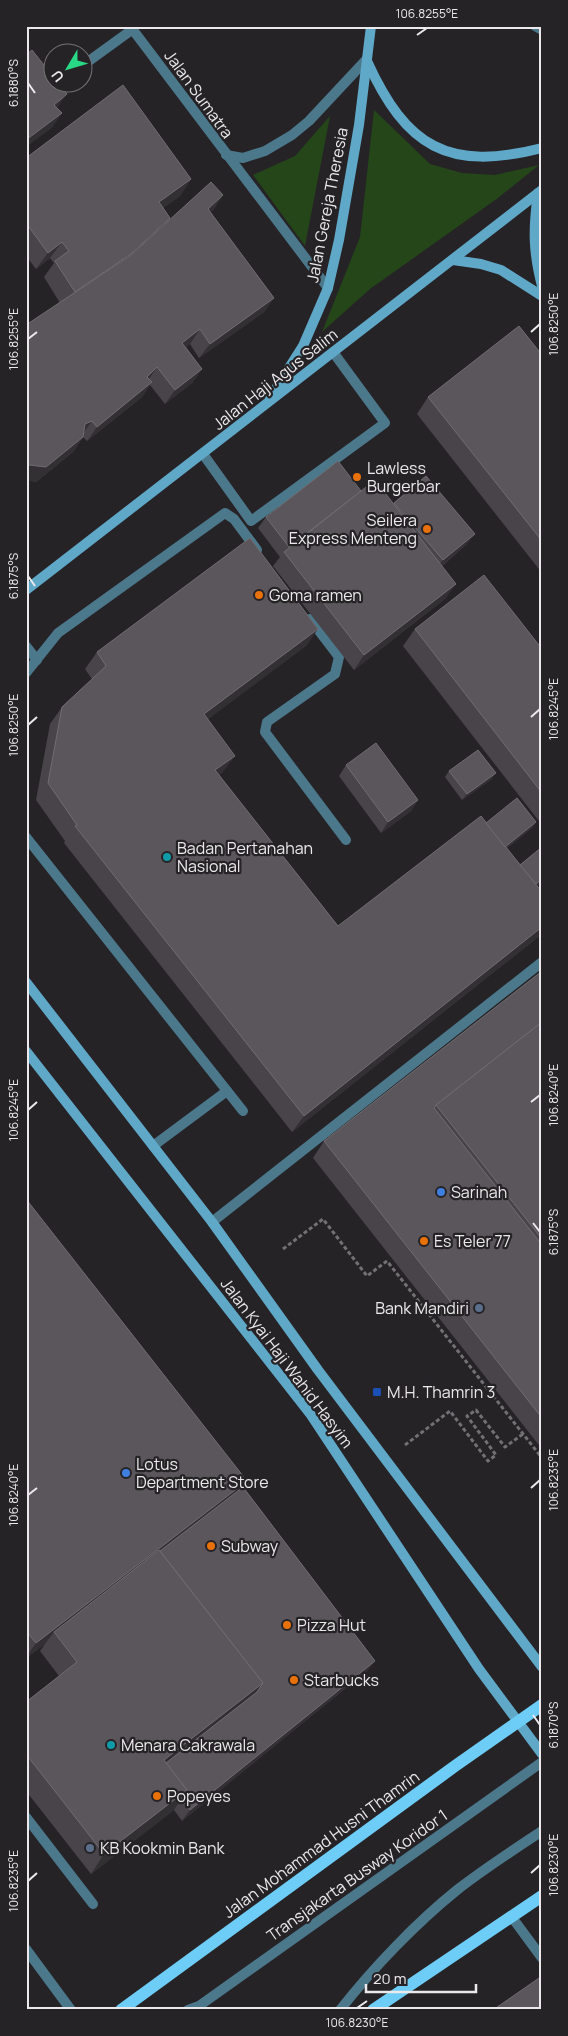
<svg xmlns="http://www.w3.org/2000/svg" width="568" height="2036" viewBox="0 0 568 2036" font-family="Manrope,sans-serif">
<rect width="100%" height="100%" fill="#262327"/>
<!-- green -->
<g fill="#244619">
<path d="M374,110L430,164L462,173L495,175L539,165L498,198L370,289L322,332L360,237Z"/>
<path d="M330,116L305,246L253,175L295,156Z"/>
</g>
<g fill="none" stroke-linecap="round" stroke-linejoin="round">
<!-- path -->
<g stroke="#727073" stroke-width="3" stroke-dasharray="4 2.5" stroke-linecap="butt">
<path d="M283,1249L323,1219L367,1276L387,1261L542,1458"/>
<path d="M405,1445L450,1411L488,1461L496,1455L467,1416L476,1410L505,1447L523,1434"/>
</g>
<!-- lane -->
<g stroke="#4c788b" stroke-width="10">
<path d="M535,26L542,30"/>
<path d="M82,66L133,29"/>
<path d="M203,454L251,521L385,423L333,352"/>
<path d="M310,619L339,657L335,674L267,722L265,732L346,840"/>
<path d="M26,646L37,660"/>
<path d="M26,673L58,633L225,513L234,519L257,550"/>
<path d="M26,837L243,1111"/>
<path d="M153,1146L227,1091"/>
<path d="M212,1222L542,962"/>
<path d="M26,1817L93,1904"/>
<path d="M511,1916L542,1958"/>
<path d="M26,1949L71,2010"/>
<path d="M188,2010L199,2006L542,1762"/>
<path d="M340,2010C373,1968 416,1923 457,1890C484,1869 513,1850 542,1831"/>
</g>
<!-- street -->
<g stroke="#4c788b" stroke-width="10">
<path d="M130,26L328,288"/>
<path d="M226,155L243,158L265,151L292,135L309,121L366,60"/>
</g>
<!-- secondary -->
<g stroke="#60a8c7" stroke-width="10">
<path d="M367,61C406,147 448,172 542,148"/>
<path d="M538,193C533,229 533,251 542,286"/>
<path d="M453,260L481,264L501,270L542,296"/>
<path d="M270,398L303,346L328,288L339,240L359,125L371,26"/>
<path d="M26,590L542,190"/>
<path d="M26,982L212,1222L318,1370L542,1667"/>
<path d="M26,1051L311,1415L479,1669L542,1754"/>
</g>
<!-- primary -->
<g stroke="#6dcdf6" stroke-width="12">
<path d="M121,2010L455,1766L542,1705"/>
<path d="M373,2010L542,1896"/>
</g>
</g>
<!-- wall -->
<g fill="#484449">
<path d="M26,158L191,179L180,196L163,208L168,221L223,195L213,210L210,212L274,298L264,312L199,358L190,344L186,347L202,369L192,383L165,404L150,385L142,397L87,441L83,437L73,452L36,482L26,480V325L60,303L44,277L54,263L50,258L36,269L26,256Z"/>
<path d="M542,355V573L417,414L428,397Z"/>
<path d="M426,476L467,544L442,566L446,598L354,670L273,566L280,557L258,528L266,517L361,491L393,504Z"/>
<path d="M415,629L542,649V825L403,646Z"/>
<path d="M307,645L208,719L223,772L219,775L338,926L486,823L536,822L532,828L507,848L520,865L542,847V882L537,886L542,892V934L292,1132L64,843L65,841L36,800L50,724L62,707L92,679L85,669L97,652Z"/>
<path d="M346,765L418,800L411,811L381,833L339,776Z"/>
<path d="M449,771L492,779L462,800L445,777Z"/>
<path d="M542,971V1449L313,1158L324,1141Z"/>
<path d="M26,1199L243,1487L375,1661L367,1671L182,1821L174,1810L91,1874L26,1791V1702L59,1676L40,1651L45,1644L26,1658Z"/>
</g>
<!-- shaded-wall -->
<g fill="#333034">
<path d="M67,94L57,108L54,105Z"/>
<path d="M62,113L52,128L26,147V140Z"/>
<path d="M191,179L180,196L147,219L159,202Z"/>
<path d="M223,195L213,210L198,224L208,209Z"/>
<path d="M170,218L159,234L63,308L75,292Z"/>
<path d="M62,242L50,258L36,269L48,253Z"/>
<path d="M274,298L264,312L199,358L210,344Z"/>
<path d="M200,329L190,344L172,357L182,343Z"/>
<path d="M157,367L147,382V377Z"/>
<path d="M202,369L192,383L165,404L175,390Z"/>
<path d="M152,382L142,397L87,441L97,427Z"/>
<path d="M92,421L82,435L85,424Z"/>
<path d="M83,437L73,452L36,482L26,480V467Z"/>
<path d="M475,534L467,544L435,571L443,560Z"/>
<path d="M456,584L446,598L354,670L364,655Z"/>
<path d="M318,629L307,645L192,731L204,714Z"/>
<path d="M235,756L223,772L203,787L215,770Z"/>
<path d="M496,773L492,779L462,800L467,794Z"/>
<path d="M418,800L411,811L381,833L388,822Z"/>
<path d="M536,822L532,828L500,853L504,847Z"/>
<path d="M542,879V882L531,891L535,885Z"/>
<path d="M542,927V934L292,1132L304,1116Z"/>
<path d="M247,1481L235,1498L54,1632L45,1644L26,1658V1657L36,1643Z"/>
<path d="M375,1661L367,1671L182,1821L190,1810Z"/>
<path d="M263,1683L249,1703L160,1772L164,1760Z"/>
<path d="M187,1790L174,1810L91,1874L104,1854Z"/>
</g>
<!-- building -->
<g fill="#5a565b" stroke="#706d71">
<path d="M32,50L52,75V82H58L67,94L54,105L62,113L26,140V55Z"/>
<path d="M123,85L191,179L159,202L170,218L132,253L75,292L55,261L69,251L62,242L48,253L26,223V158Z"/>
<path d="M211,182L223,195L208,209L274,298L210,344L200,329L182,343L202,369L175,390L157,367L147,377L152,382L97,427L92,421L85,424L83,437L46,467L29,465L26,467V325L131,255Z"/>
<path d="M519,326L542,355V541L428,397Z"/>
<path d="M338,461L361,491L289,547L266,517Z"/>
<path d="M426,476L475,534L443,560L394,503Z"/>
<path d="M375,480L456,584L364,655L284,552Z"/>
<path d="M250,538L318,629L204,714L235,756L215,770L338,926L481,816L542,892V927L304,1116L75,826L77,825L48,783L62,707L106,666L97,652Z"/>
<path d="M484,575L542,649V793L415,629Z"/>
<path d="M376,743L418,800L388,822L346,765Z"/>
<path d="M478,750L496,773L467,794L449,771Z"/>
<path d="M517,798L536,822L505,847L486,823Z"/>
<path d="M542,847V879L536,884L520,865Z"/>
<path d="M542,971V1022L436,1105L434,1108L542,1245V1418L324,1141Z"/>
<path d="M542,1022V1239L436,1105Z"/>
<path d="M26,1199L247,1481L36,1643L26,1631Z"/>
<path d="M243,1487L375,1661L190,1810L181,1799L187,1790L166,1763L257,1692L263,1683L160,1551Z"/>
<path d="M159,1550L263,1683L164,1760L187,1790L104,1854L26,1754V1702L77,1662L54,1632Z"/>
<path d="M542,1976V2010H493Z"/>
</g>
<!-- ticks -->
<path fill="none" stroke="#ebe9eb" stroke-width="2" d="M417,35L427,28M28,83L35,93M531,332L540,324M28,339L37,332M28,576L35,586M531,717L540,709M28,725L37,717M531,1102L540,1095M28,1110L37,1102M533,1223L540,1232M531,1488L540,1480M28,1495L37,1488M533,1715L540,1725M531,1873L540,1865M28,1881L37,1873M357,2008L367,2001"/>
<!-- markers -->
<g fill="#e8710a" stroke="#262327" stroke-width="2">
<circle cx="357" cy="477" r="5"/>
<circle cx="427" cy="529" r="5"/>
<circle cx="259" cy="595" r="5"/>
<circle cx="424" cy="1241" r="5"/>
<circle cx="211" cy="1546" r="5"/>
<circle cx="287" cy="1625" r="5"/>
<circle cx="294" cy="1680" r="5"/>
<circle cx="157" cy="1796" r="5"/>
</g>
<g fill="#0f9aa8" stroke="#262327" stroke-width="2">
<circle cx="167" cy="857" r="5"/>
<circle cx="111" cy="1745" r="5"/>
</g>
<g fill="#3f7fe0" stroke="#262327" stroke-width="2">
<circle cx="441" cy="1192" r="5"/>
<circle cx="126" cy="1473" r="5"/>
</g>
<g fill="#5c6f8a" stroke="#262327" stroke-width="2">
<circle cx="479" cy="1308" r="5"/>
<circle cx="90" cy="1848" r="5"/>
</g>
<rect fill="#1a4fb4" stroke="#262327" stroke-width="2" x="372" y="1387" width="10" height="10" rx="2.5"/>
<g text-anchor="middle" stroke-width="4.5" stroke-linejoin="round" paint-order="stroke">
<!-- street labels -->
<g font-size="16" fill="#ebe9eb" stroke="#262327">
<text transform="translate(199 94) rotate(54)" y="6">Jalan Sumatra</text>
<text transform="translate(327 205) rotate(-79)" y="6">Jalan Gereja Theresia</text>
<text transform="translate(275 379) rotate(-38)" y="6">Jalan Haji Agus Salim</text>
<text transform="translate(287 1363) rotate(53)" y="6">Jalan Kyai Haji Wahid Hasyim</text>
<text transform="translate(321 1844) rotate(-36)" y="6">Jalan Mohammad Husni Thamrin</text>
<text transform="translate(357 1875) rotate(-35)" y="6">Transjakarta Busway Koridor 1</text>
</g>
<!-- poi labels -->
<g font-size="16" fill="#ebe9eb" stroke="#262327" text-anchor="start">
<text x="367" y="474">Lawless<tspan x="367" dy="18">Burgerbar</tspan></text>
<text x="417" y="526" text-anchor="end">Seilera<tspan x="417" dy="18">Express Menteng</tspan></text>
<text x="269" y="601">Goma ramen</text>
<text x="177" y="854">Badan Pertanahan<tspan x="177" dy="18">Nasional</tspan></text>
<text x="451" y="1198">Sarinah</text>
<text x="434" y="1247">Es Teler 77</text>
<text x="469" y="1314" text-anchor="end">Bank Mandiri</text>
<text x="387" y="1398">M.H. Thamrin 3</text>
<text x="136" y="1470">Lotus<tspan x="136" dy="18">Department Store</tspan></text>
<text x="221" y="1552">Subway</text>
<text x="297" y="1631">Pizza Hut</text>
<text x="304" y="1686">Starbucks</text>
<text x="121" y="1751">Menara Cakrawala</text>
<text x="167" y="1802">Popeyes</text>
<text x="100" y="1854">KB Kookmin Bank</text>
</g>
</g>
<!-- border -->
<rect width="568" height="2036" fill="none" stroke="#262327" stroke-width="55"/>
<!-- north arrow -->
<g transform="translate(68 68) rotate(232)"><circle r="24" fill="#262327" stroke="#757275"/>
<path d="M0-4L9 19L0 12L-9 19Z" fill="#28d885"/>
<text y="-8" font-size="14" font-weight="bold" text-anchor="middle" fill="#ebe9eb">U</text>
</g>
<!-- scale -->
<path d="M366 1984v8h110v-8" fill="none" stroke="#ebe9eb" stroke-width="2.5"/>
<text x="373" y="1984" font-size="15" fill="#ebe9eb" stroke="#262327" stroke-width="4" paint-order="stroke">20 m</text>
<rect x="28" y="28" width="512" height="1980" fill="none" stroke="#ebe9eb" stroke-width="2"/>
<g font-size="12" text-anchor="middle" fill="#ebe9eb">
<text x="427" y="18">106.8255°E</text>
<text transform="translate(14 83) rotate(-90)" y="4">6.1880°S</text>
<text transform="translate(554 324) rotate(-90)" y="4">106.8250°E</text>
<text transform="translate(14 339) rotate(-90)" y="4">106.8255°E</text>
<text transform="translate(14 576) rotate(-90)" y="4">6.1875°S</text>
<text transform="translate(554 709) rotate(-90)" y="4">106.8245°E</text>
<text transform="translate(14 725) rotate(-90)" y="4">106.8250°E</text>
<text transform="translate(554 1095) rotate(-90)" y="4">106.8240°E</text>
<text transform="translate(14 1110) rotate(-90)" y="4">106.8245°E</text>
<text transform="translate(554 1232) rotate(-90)" y="4">6.1875°S</text>
<text transform="translate(554 1480) rotate(-90)" y="4">106.8235°E</text>
<text transform="translate(14 1495) rotate(-90)" y="4">106.8240°E</text>
<text transform="translate(554 1725) rotate(-90)" y="4">6.1870°S</text>
<text transform="translate(554 1865) rotate(-90)" y="4">106.8230°E</text>
<text transform="translate(14 1881) rotate(-90)" y="4">106.8235°E</text>
<text x="357" y="2027">106.8230°E</text>
</g>
</svg>
